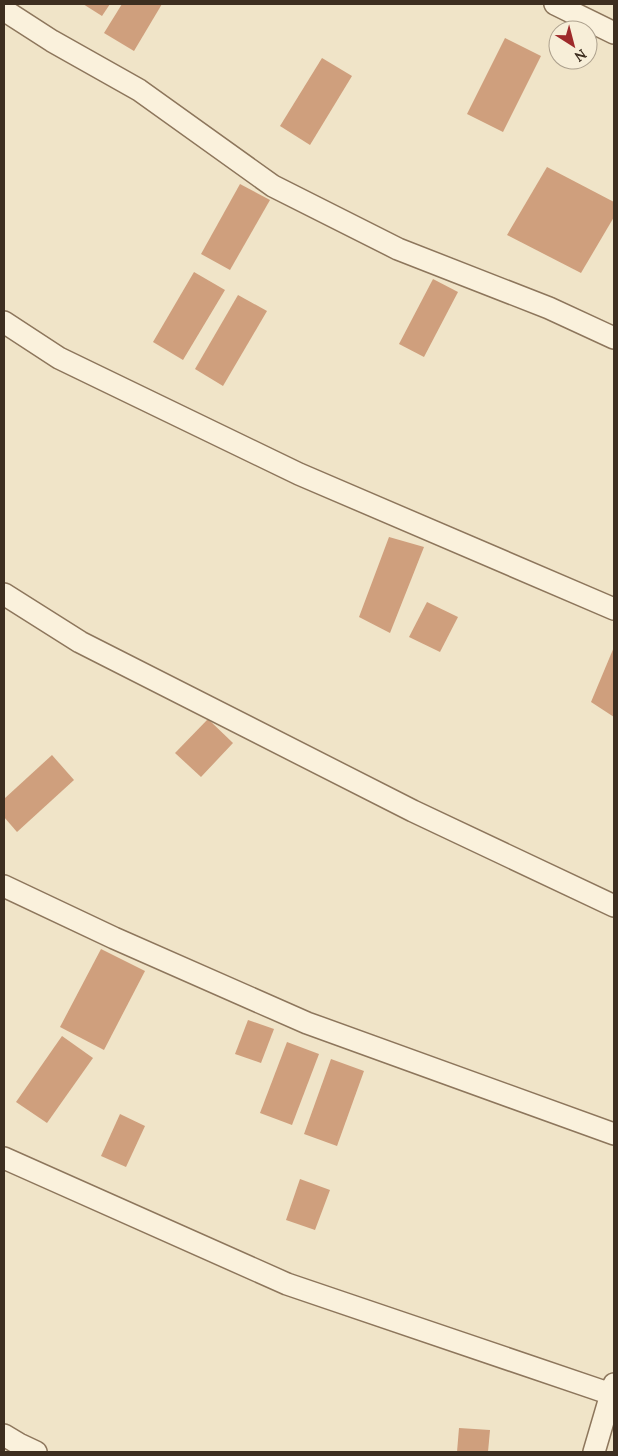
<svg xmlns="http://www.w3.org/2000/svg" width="618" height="1456" viewBox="0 0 618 1456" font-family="Lora,serif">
<rect width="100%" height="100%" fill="#f0e4c8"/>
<!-- building -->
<g fill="#cf9f7d">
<path d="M83,4H110L102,16Z"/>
<path d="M122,4H162L134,51L104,33Z"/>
<path d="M505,38L541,56L503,132L467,114Z"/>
<path d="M322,58L352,76L310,145L280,126Z"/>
<path d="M547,167L614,202V217L581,273L507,235Z"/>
<path d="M240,184L270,200L230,270L201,254Z"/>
<path d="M194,272L225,290L183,360L153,342Z"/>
<path d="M433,279L458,292L424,357L399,344Z"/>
<path d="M238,295L267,311L223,386L195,369Z"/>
<path d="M389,537L424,547L390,633L359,617Z"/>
<path d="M427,602L458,617L440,652L409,637Z"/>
<path d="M614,647V717L591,702Z"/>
<path d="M208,719L233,743L201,777L175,753Z"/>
<path d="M52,755L74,780L17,832L4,817V799Z"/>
<path d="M101,949L145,971L104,1050L60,1027Z"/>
<path d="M248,1020L274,1029L261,1063L235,1054Z"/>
<path d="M62,1036L93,1058L47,1123L16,1102Z"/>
<path d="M287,1042L319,1054L292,1125L260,1113Z"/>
<path d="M331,1059L364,1071L337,1146L304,1134Z"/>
<path d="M120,1114L145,1126L126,1167L101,1156Z"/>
<path d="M300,1179L330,1190L315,1230L286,1220Z"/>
<path d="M459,1428L490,1430L488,1452H457Z"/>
</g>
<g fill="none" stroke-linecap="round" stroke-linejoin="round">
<!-- minor casing -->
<g stroke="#8d765c" stroke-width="24">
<g id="minor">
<path d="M555,4L614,33"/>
<path d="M4,10L52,41L139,90L273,186L398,249L549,308L614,338"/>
<path d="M4,322L59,358L299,474L614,609"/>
<path d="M4,594L80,642L413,811L614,906"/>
<path d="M4,886L114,938L307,1023L614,1134"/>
<path d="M4,1158L287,1284L611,1394"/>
<path d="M4,1435L19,1444L36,1452"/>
<path d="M594,1452L614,1384"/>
</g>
</g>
<!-- minor -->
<use href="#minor" stroke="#faf1dc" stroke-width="21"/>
</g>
<!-- border -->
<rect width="618" height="1456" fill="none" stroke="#3d2e20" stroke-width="10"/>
<!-- north arrow -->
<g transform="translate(573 45) rotate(144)"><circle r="24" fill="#f7eed8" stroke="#ada18e"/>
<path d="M0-4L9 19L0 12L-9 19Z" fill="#9e2a2b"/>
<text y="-8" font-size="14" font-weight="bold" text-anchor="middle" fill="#3d2e20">N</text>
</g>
</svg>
